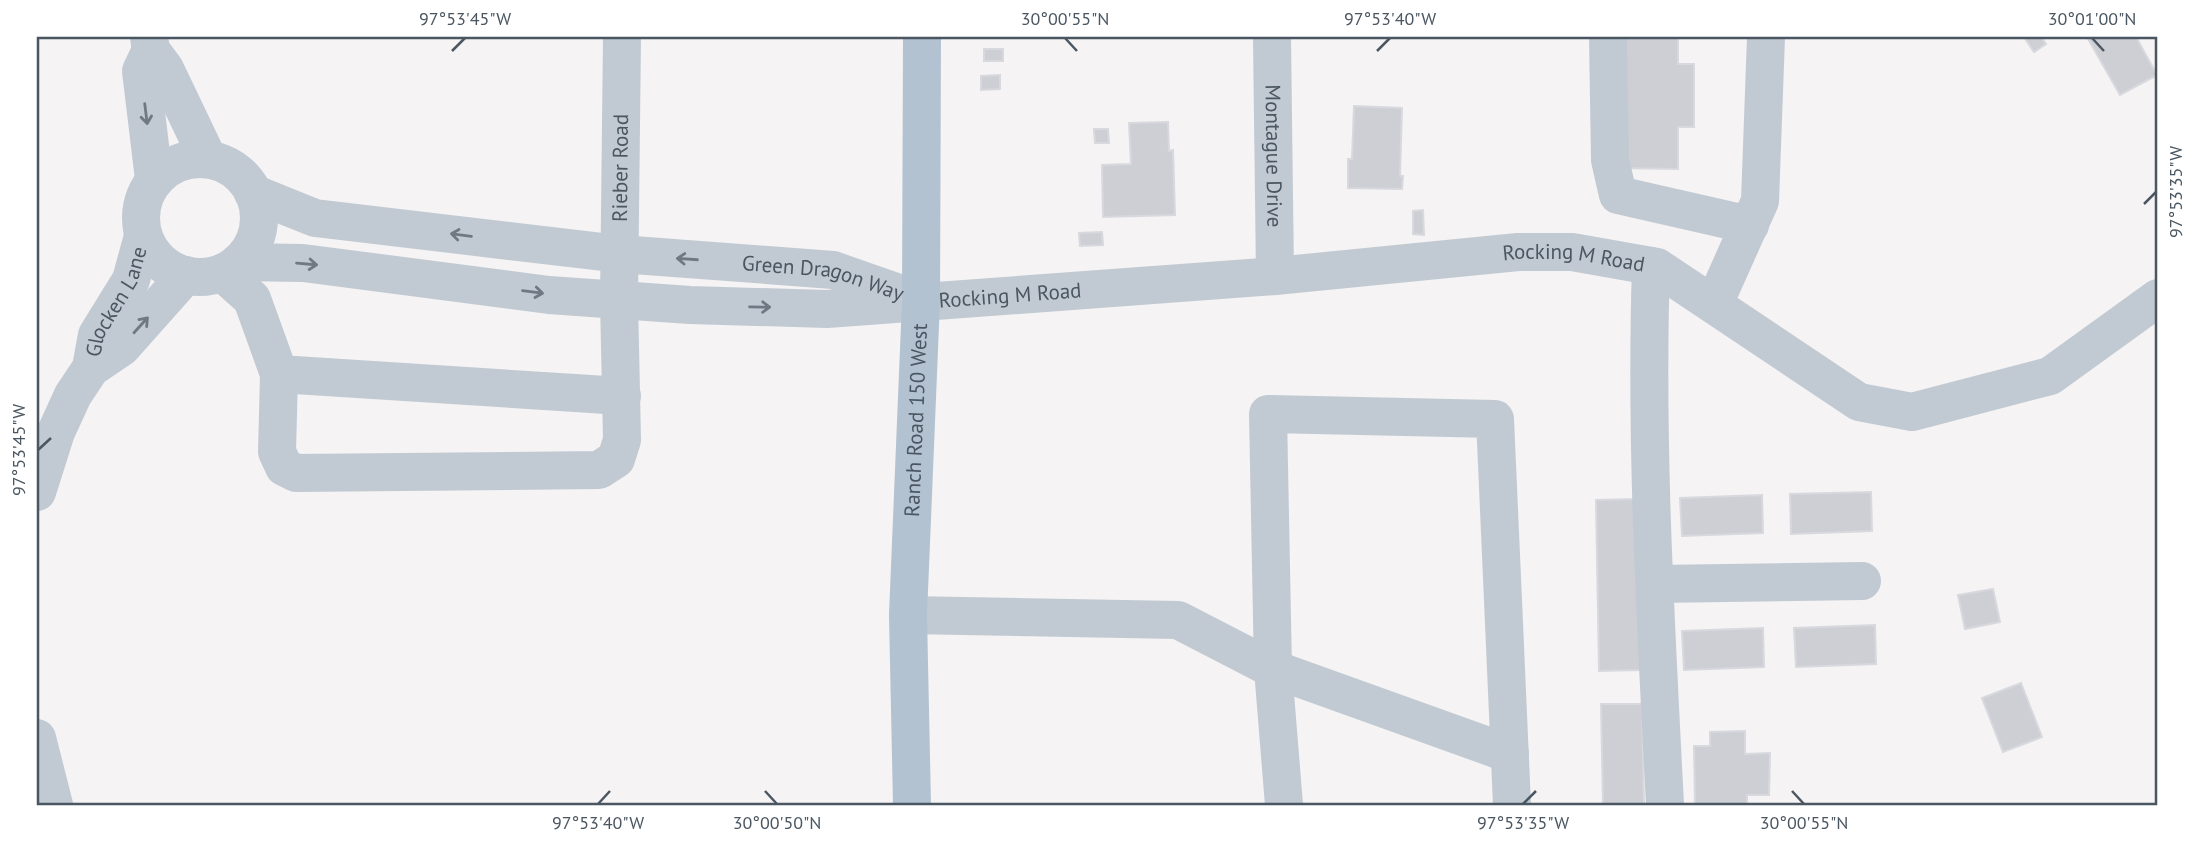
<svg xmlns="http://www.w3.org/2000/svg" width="2195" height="842" viewBox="0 0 2195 842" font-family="'PT Sans',sans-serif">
<rect width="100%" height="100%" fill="#f5f3f3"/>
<!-- building -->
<g fill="#cdcfd5" stroke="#d7d9de" stroke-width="2">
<path d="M1617,37H1678V64H1694V127H1678V169L1617,168Z"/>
<path d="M2024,37H2041L2046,44L2034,52Z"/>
<path d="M2087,37H2136L2157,75L2120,95Z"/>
<rect x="984" y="49" width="19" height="12"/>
<path d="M1000,75V89L981,90V76Z"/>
<path d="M1354,106L1402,108L1400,176H1403L1402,189L1348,188V159H1352Z"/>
<path d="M1168,122L1169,151L1173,150L1175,215L1103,217L1102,165L1131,164L1129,123Z"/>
<path d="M1094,129H1108L1109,143H1095Z"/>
<path d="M1423,210L1424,235L1413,234V211Z"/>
<path d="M1102,232L1103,245L1080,246L1079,233Z"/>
<path d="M1871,492L1872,531L1791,534L1790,494Z"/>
<path d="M1762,495L1763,533L1682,536L1680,498Z"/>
<path d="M1637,499L1641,670L1599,671L1596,500Z"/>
<path d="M1993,589L2000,622L1965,629L1958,595Z"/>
<path d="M1875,625L1876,664L1796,667L1794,628Z"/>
<path d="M1763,628L1764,667L1684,670L1682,631Z"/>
<path d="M2021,683L2042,737L2003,752L1982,698Z"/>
<path d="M1601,704H1642L1644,805H1603Z"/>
<path d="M1745,731V754L1770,753L1769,795H1747V805H1695L1694,746H1710V732Z"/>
</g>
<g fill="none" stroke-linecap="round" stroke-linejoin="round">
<!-- minor -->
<g stroke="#c1cad2" stroke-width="38">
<path d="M149,37L151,50L165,69L208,159"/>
<path id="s1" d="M1272,37L1275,276"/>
<path d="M1608,37L1610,160L1618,195L1750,225"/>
<path d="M151,50L141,71L154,179"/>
<circle cx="200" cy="218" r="59"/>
<path id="s2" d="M253,193L315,218L620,254L833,270L910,297"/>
<path id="s3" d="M239,262L303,263L549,295L690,305L827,309L1275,276L1518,252H1572L1657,267L1859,402L1912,412L2050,376L2158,298"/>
<path d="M1651,266C1645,445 1656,626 1665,805"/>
<path id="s4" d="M223,273L252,299L279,374L277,452L284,467L296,473L599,470L616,459L622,440L619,300L622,37"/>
<path d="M1714,304L1760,201L1766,37"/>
<path id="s5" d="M91,368L97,335L131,280L143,236"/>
<path d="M279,374L622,396"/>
<path d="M37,492L56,432L73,395L91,368L122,347L186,275"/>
<path d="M1655,584L1862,581"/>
<path d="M908,615L1178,620L1273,669L1510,754"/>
<path d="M37,738L54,805"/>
<path d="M1284,805L1273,669L1268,414L1495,419L1512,805"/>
</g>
<!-- major -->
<path stroke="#b3c2d1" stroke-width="38" id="s6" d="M912,805L908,615L921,301L922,37"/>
</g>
<!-- one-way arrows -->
<defs><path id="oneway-shaft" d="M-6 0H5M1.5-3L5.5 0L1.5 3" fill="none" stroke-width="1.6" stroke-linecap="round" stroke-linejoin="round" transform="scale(1.75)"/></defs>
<g stroke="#6e7983">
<use href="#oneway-shaft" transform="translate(146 114) rotate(83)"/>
<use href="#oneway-shaft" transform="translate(461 235) rotate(-173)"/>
<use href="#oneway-shaft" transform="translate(687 259) rotate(-176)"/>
<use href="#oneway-shaft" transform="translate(307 264) rotate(5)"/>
<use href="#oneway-shaft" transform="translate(533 292) rotate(7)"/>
<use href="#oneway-shaft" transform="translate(760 307) rotate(1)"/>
<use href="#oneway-shaft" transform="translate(141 325) rotate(-48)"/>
</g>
<!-- ticks -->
<path fill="none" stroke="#4a5661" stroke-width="2.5" d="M1065,38L1077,51M2092,38L2104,51M452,51L465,38M1377,51L1390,38M2144,204L2156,192M38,450L51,438M765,791L777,804M1792,791L1804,804M598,804L610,791M1523,804L1536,791"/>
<g text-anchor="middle" stroke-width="6" stroke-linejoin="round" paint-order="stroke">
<!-- street labels -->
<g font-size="21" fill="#4a5661" stroke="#fff">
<text dy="7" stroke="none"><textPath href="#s1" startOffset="119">Montague Drive</textPath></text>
<text dy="7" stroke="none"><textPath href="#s4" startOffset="842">Rieber Road</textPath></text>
<text dy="7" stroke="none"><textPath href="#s3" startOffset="1340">Rocking M Road</textPath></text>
<text dy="7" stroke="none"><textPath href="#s2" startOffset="579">Green Dragon Way</textPath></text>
<text dy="7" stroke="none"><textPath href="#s3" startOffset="774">Rocking M Road</textPath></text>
<text dy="7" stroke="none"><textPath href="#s5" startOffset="72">Glocken Lane</textPath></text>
<text dy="7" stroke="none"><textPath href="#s6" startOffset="385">Ranch Road 150 West</textPath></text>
</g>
</g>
<!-- border -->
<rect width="2195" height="842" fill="none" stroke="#ffffff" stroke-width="77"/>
<rect x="38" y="38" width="2118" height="766" fill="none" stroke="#4a5661" stroke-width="2.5"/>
<g font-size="18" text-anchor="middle" fill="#4a5661">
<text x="465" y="25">97°53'45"W</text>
<text x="1065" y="25">30°00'55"N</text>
<text x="1390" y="25">97°53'40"W</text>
<text x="2092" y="25">30°01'00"N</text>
<text transform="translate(2176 192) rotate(-90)" y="6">97°53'35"W</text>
<text transform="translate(19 450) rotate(-90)" y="6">97°53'45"W</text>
<text x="598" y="829">97°53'40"W</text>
<text x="777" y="829">30°00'50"N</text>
<text x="1523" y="829">97°53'35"W</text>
<text x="1804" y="829">30°00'55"N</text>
</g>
</svg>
